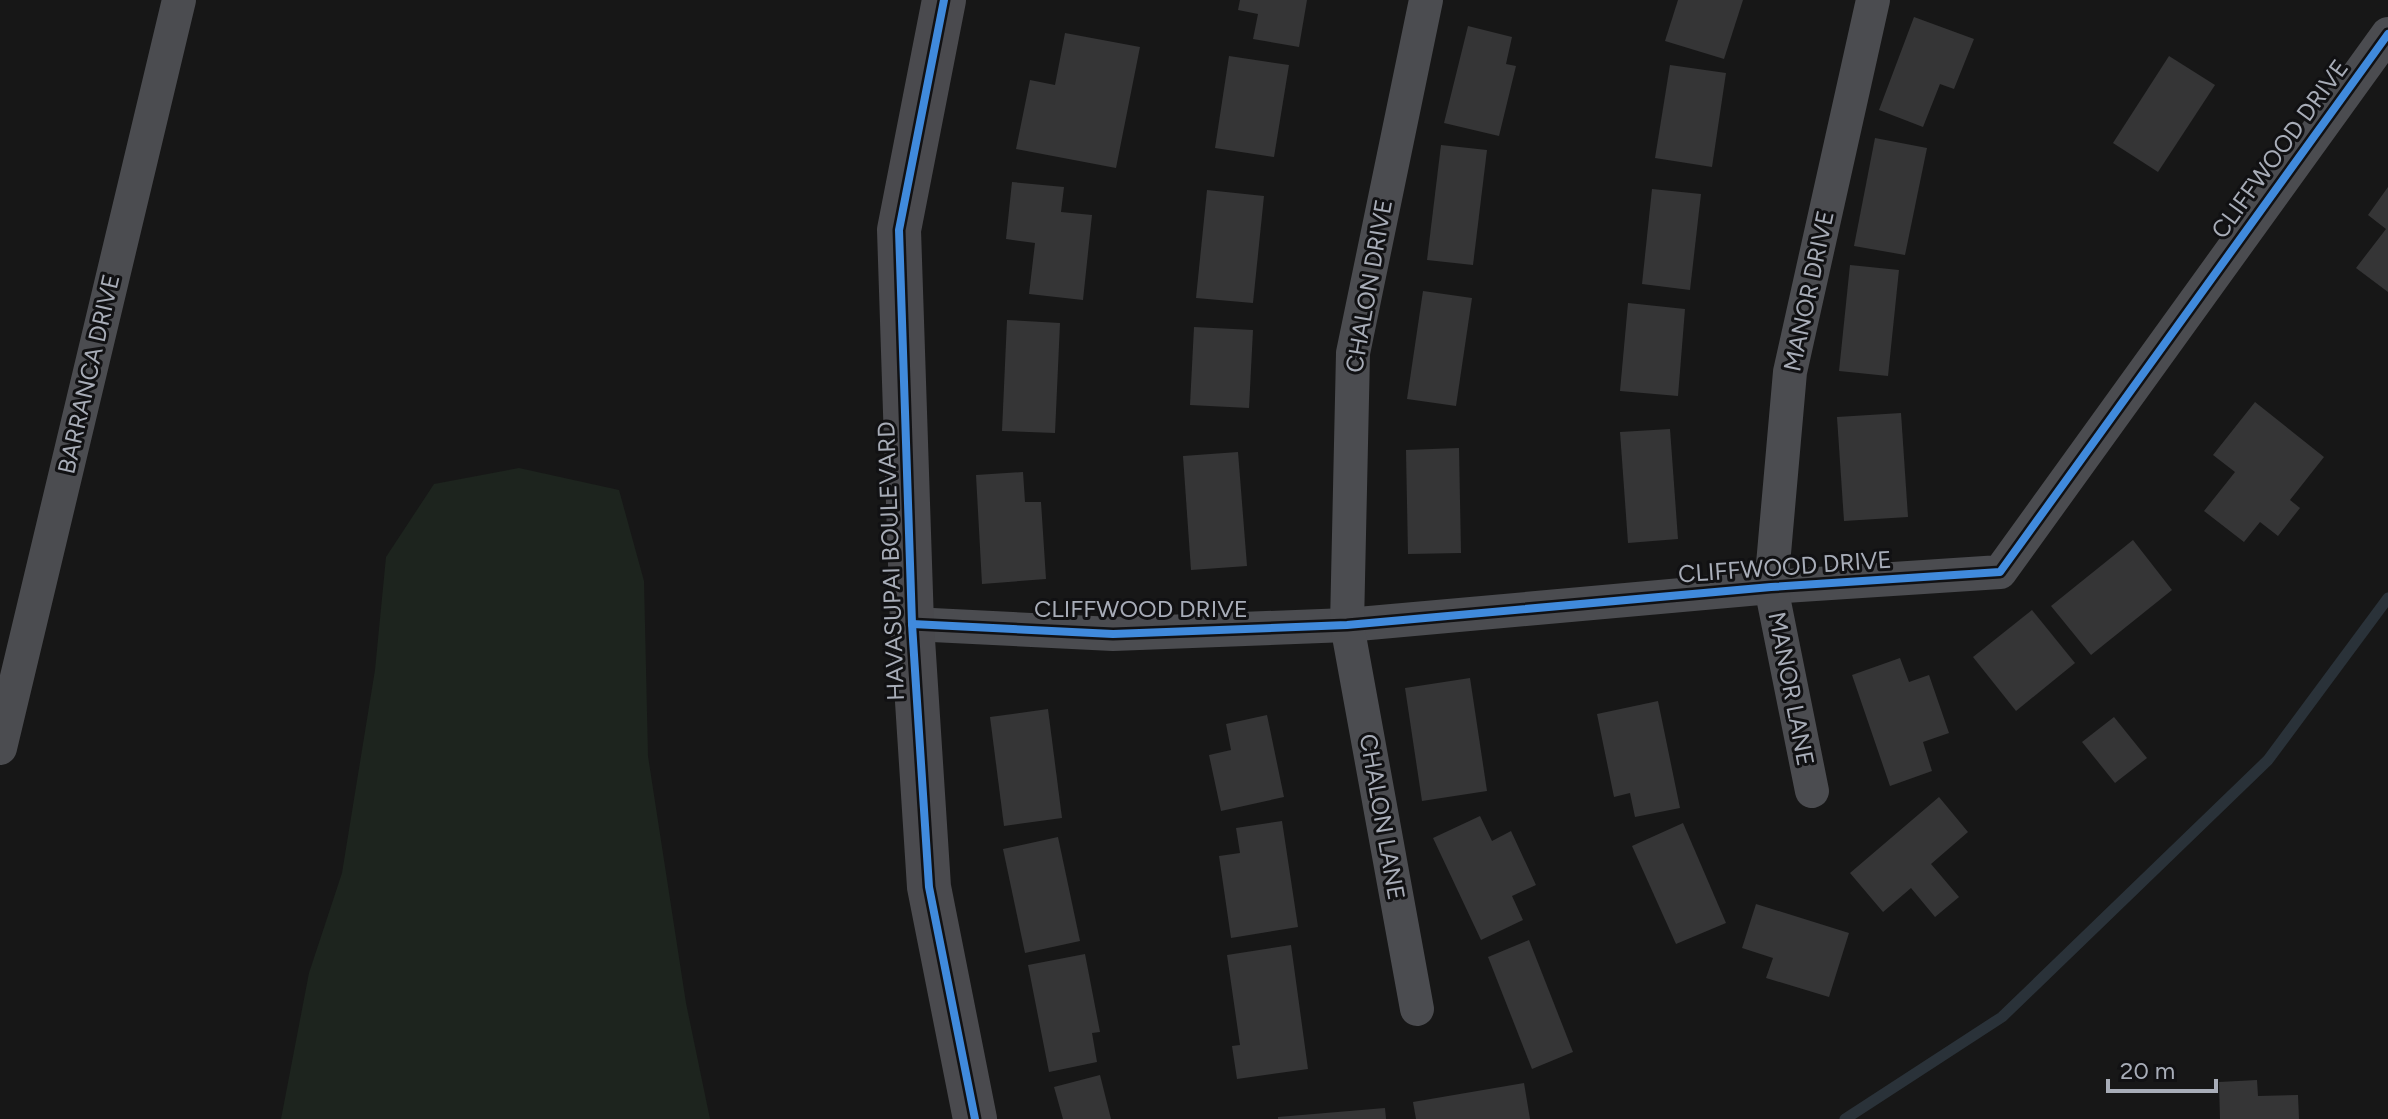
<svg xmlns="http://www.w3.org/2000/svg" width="2388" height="1119" viewBox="0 0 2388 1119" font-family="Figtree,sans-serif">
<rect width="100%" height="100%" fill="#171717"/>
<!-- green -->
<path fill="#1d241e" d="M519,468L619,490L644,581L648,756L686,1003L710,1119H281L309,973L342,873L375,670L386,557L434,484Z"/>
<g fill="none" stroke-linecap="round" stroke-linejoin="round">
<!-- stream -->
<path stroke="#2a3239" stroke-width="11" d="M1845,1119L2002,1017L2268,760L2388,598"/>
</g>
<!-- building -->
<g fill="#353536">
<path d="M1240,0H1307L1299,47L1253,39L1258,14L1238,10Z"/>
<path d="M1678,0H1743L1724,59L1665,41Z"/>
<path d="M1914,17L1974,39L1954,89L1940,84L1923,127L1879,110Z"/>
<path d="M1468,26L1512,37L1506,64L1516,66L1499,136L1444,123Z"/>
<path d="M1065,33L1140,47L1116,168L1016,149L1030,80L1055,85Z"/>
<path d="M1229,56L1289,65L1274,157L1215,148Z"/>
<path d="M2169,56L2215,85L2158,172L2113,143Z"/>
<path d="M1670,65L1726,73L1712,167L1655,158Z"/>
<path d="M1875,138L1927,148L1905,255L1854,246Z"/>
<path d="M1441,145L1487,150L1473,265L1427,260Z"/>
<path d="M1012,182L1064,187L1061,212L1092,215L1083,300L1029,294L1035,243L1006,239Z"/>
<path d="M2388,187V292L2356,268L2386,229L2368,215Z"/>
<path d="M1652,189L1701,194L1690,290L1642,284Z"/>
<path d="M1207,190L1264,196L1253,303L1196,298Z"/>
<path d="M1850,265L1899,270L1888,376L1839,371Z"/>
<path d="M1423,291L1472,298L1456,406L1407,399Z"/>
<path d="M1628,303L1685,309L1678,396L1620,391Z"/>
<path d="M1007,320L1060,323L1055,433L1002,431Z"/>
<path d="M1194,327L1253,330L1249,408L1190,405Z"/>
<path d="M2255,402L2324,457L2290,500L2300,508L2278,536L2260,522L2244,542L2204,511L2235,472L2213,455Z"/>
<path d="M1901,413L1908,517L1844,521L1837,417Z"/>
<path d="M1670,429L1678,539L1628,543L1620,432Z"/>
<path d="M1459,448L1461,553L1408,554L1406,450Z"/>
<path d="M1238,452L1247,566L1191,570L1183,456Z"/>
<path d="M1023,472L1025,502H1041L1046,579L982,584L976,475Z"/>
<path d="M2133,540L2172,590L2091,655L2051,606Z"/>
<path d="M2032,610L2075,663L2016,711L1973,657Z"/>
<path d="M1900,658L1909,682L1929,675L1949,733L1923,742L1932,771L1890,786L1852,675Z"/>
<path d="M1470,678L1487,791L1422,801L1405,688Z"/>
<path d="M1658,701L1680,808L1635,817L1630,793L1614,797L1597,714Z"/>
<path d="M1048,709L1062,818L1004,826L990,717Z"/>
<path d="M1267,715L1284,797L1221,811L1209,755L1231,750L1226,724Z"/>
<path d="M2114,717L2147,758L2115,783L2082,742Z"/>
<path d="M1939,797L1968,832L1931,864L1959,897L1935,917L1911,888L1883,912L1850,873Z"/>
<path d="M1480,816L1492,841L1511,831L1536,885L1512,896L1523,920L1481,940L1433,838Z"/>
<path d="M1282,821L1298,927L1231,938L1219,856L1240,853L1236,828Z"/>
<path d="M1683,823L1726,923L1676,944L1632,846Z"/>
<path d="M1058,837L1080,941L1025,953L1003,849Z"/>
<path d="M1756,904L1849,933L1829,997L1766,978L1773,958L1742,948Z"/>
<path d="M1529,940L1573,1052L1532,1069L1488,957Z"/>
<path d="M1291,945L1308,1069L1237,1079L1232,1046L1240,1045L1227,955Z"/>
<path d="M1085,954L1100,1032L1092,1033L1097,1062L1049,1072L1028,965Z"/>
<path d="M1100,1075L1111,1119H1063L1054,1087Z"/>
<path d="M2257,1080L2258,1096L2298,1095L2299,1119H2220L2219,1082Z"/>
<path d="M1524,1083L1530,1119H1416L1413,1102Z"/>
<path d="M1385,1108L1386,1119H1278V1117Z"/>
</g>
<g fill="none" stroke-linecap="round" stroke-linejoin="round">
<!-- street -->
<g stroke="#4b4c50" stroke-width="34">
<path d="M912,624L1113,634L1347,625L1771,587L2000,572L2388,34"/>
<path d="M0,748L179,0"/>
<path d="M1812,791L1771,587L1790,372L1873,0"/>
<path d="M1417,1009L1347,625L1353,353L1426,0"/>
</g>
<!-- secondary -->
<path stroke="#4a4a4e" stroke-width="44" d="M944,0L899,230L912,624L929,887L975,1119"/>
<!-- cycleway casing -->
<g stroke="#111113" stroke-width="13">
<g id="cycleway">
<path d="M944,0L899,230L912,624L929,887L975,1119"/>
<path d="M912,624L1113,634L1347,625L1771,587L2000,572L2388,34"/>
</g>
</g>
<!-- cycleway -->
<use href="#cycleway" stroke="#408adc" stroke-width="8"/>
</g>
<g text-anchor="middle" stroke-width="6" stroke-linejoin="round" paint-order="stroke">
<!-- street labels -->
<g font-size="24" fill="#a8adb8" stroke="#111113">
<text transform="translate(2280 149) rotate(-54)" y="8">CLIFFWOOD DRIVE</text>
<text transform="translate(1369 286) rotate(-80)" y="8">CHALON DRIVE</text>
<text transform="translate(1809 291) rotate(-78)" y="8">MANOR DRIVE</text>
<text transform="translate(89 374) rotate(-77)" y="8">BARRANCA DRIVE</text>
<text transform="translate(891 561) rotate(-92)" y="8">HAVASUPAI BOULEVARD</text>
<text transform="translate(1785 567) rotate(-4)" y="8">CLIFFWOOD DRIVE</text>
<text x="1141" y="617">CLIFFWOOD DRIVE</text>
<text transform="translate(1791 689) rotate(79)" y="8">MANOR LANE</text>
<text transform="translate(1382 817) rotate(80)" y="8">CHALON LANE</text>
</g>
</g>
<!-- scale -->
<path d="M2108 1079v12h108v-12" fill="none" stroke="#a8adb8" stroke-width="4"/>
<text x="2120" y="1079" font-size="24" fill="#a8adb8" stroke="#111113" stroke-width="6" paint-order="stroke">20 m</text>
</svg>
